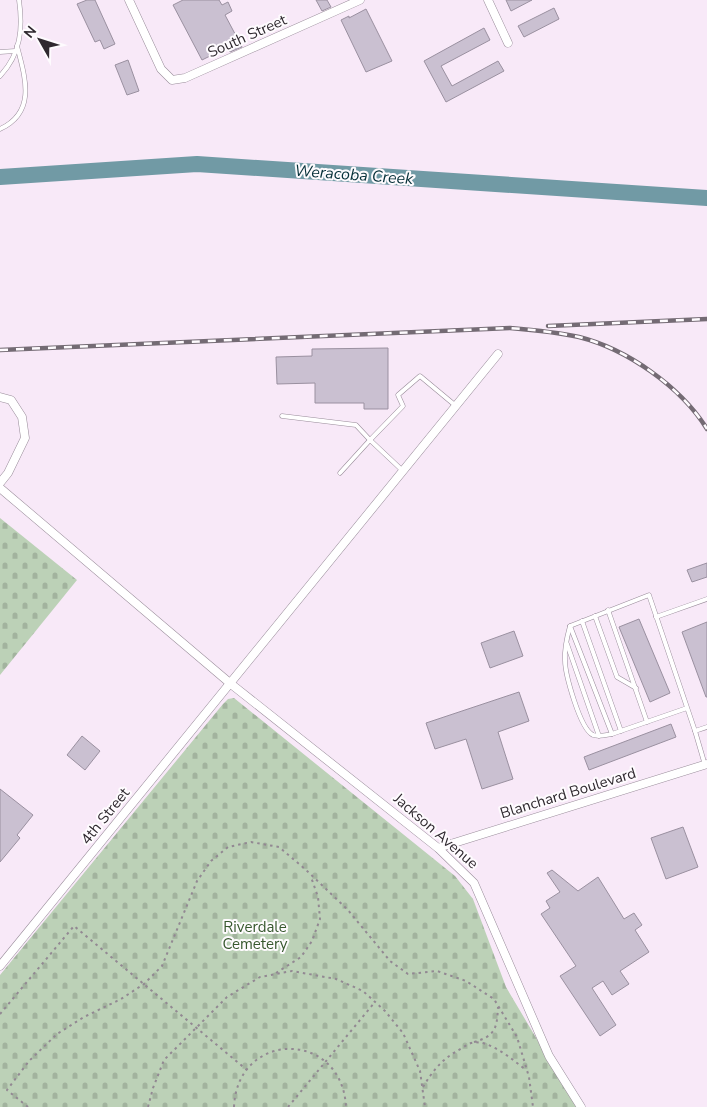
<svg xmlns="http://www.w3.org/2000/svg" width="707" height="1107" viewBox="0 0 707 1107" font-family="'Nunito Sans',sans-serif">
<defs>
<pattern id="cemetery-stones" width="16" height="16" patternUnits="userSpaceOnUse" patternTransform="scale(1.25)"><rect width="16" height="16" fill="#bcd1b7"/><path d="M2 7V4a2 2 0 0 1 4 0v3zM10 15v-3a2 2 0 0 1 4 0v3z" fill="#a2b39e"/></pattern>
</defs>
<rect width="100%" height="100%" fill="#f8e9f8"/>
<!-- cemetery -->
<g fill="url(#cemetery-stones)">
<path d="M0,518L77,580L0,675Z"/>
<path d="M234,698L455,876L473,899L506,987L577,1107H0V975L223,704L228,699Z"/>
</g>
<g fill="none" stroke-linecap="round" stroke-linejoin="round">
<!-- river -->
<path stroke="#719aa5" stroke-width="16" d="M0,177L197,164L707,198"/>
</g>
<!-- building -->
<g fill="#cac0d1" stroke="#9a90a0">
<path d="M87,0H95L115,44L104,49L100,40L95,42L77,4Z"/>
<path d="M183,0H219L222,5L228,2L232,11L225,15L242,47L230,52L228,47L202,60L173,5Z"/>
<path d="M316,0H327L331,7L322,11Z"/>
<path d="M506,0H532L511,11Z"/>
<path d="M554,8L559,19L524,37L518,26Z"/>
<path d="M366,9L392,61L366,72L341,20L349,16V18Z"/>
<path d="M484,28L490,40L441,66L452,86L498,61L504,71L446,102L424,61Z"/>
<path d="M128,60L139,91L127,95L115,65Z"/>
<path d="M388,348V409H364V403H315V383L277,384L276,357L312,356V349Z"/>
<path d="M707,563V577L692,582L687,570Z"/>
<path d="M639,619L670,693L650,702L619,627Z"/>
<path d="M707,622V697H706L682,632Z"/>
<path d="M514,631L523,656L490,668L481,643Z"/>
<path d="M519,692L529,721L498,732L513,779L482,789L466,739L435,749L426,723Z"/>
<path d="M671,724L676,737L589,770L584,757Z"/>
<path d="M82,736L100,751L85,770L67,755Z"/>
<path d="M0,789L33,815L17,835L20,838L0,862Z"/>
<path d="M683,827L698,867L666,879L651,838Z"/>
<path d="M552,870L578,891L598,877L624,919L634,913L642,925L635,930L649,952L620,971L629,984L612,995L603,981L592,988L616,1025L600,1036L560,976L576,966L541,914L550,908L546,901L560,892L547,873Z"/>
</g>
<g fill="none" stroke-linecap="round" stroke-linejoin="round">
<!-- service casing -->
<g stroke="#998c9a" stroke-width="5">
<g id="service">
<path d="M0,52L15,51"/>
<path d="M0,76C21,54 23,28 19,0"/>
<path d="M0,129C37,112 25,77 17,46"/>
<path d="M282,416L356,425L370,440L403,406L398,395L420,376L456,406"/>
<path d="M340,473L370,440L403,471"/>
<path d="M608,610L647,722"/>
<path d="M595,616L617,677L636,688"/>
<path d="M656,617L707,599"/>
<path d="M582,621L621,731"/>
<path d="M570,626L612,734"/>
<path d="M567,644L599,736"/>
<path d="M687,708L612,734C606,735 599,737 593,735C580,729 565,674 565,660C564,649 567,637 570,626L649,595L695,731"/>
<path d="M705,765L695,731L707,727"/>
</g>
</g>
<!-- minor casing -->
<g stroke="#998c9a" stroke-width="9">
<g id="minor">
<path d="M129,0L161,69L172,80L185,78L360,0"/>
<path d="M488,0L508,43"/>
<path d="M0,397L11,400L22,417L25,438L8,473L0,483"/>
<path d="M0,488L231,684L438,848L474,883L549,1056L581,1107"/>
<path d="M438,848L707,764"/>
<path d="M0,966L498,354"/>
</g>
</g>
<!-- path -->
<g stroke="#928892" stroke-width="2" stroke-dasharray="2.5 4" stroke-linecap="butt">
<path d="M276,973L301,957L312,941L320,919L318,897L311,877"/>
<path d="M0,1014L74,926L247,1070"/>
<path d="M474,1042C495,1036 497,1029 498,1007"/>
<path d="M423,1087C432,1072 441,1060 457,1051C461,1049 466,1045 471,1043C488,1038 513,1060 526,1070"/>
<path d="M28,1107L7,1090L29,1061L57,1034L84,1017L121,999L144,984L162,966L197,881L211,861L228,847L251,842L279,847L305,869L348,910L390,961L408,974L437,971L466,981L494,999L517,1037L529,1077L533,1107"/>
<path d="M148,1107L153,1088L164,1060L227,997L260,977L292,971L336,979L363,991L385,1011L403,1033L420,1071L425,1107"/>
<path d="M234,1107C237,1030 342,1029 346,1107"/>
<path d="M288,1107L375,1002"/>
</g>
<!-- service -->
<use href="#service" stroke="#fff" stroke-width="4"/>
<!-- minor -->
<use href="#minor" stroke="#fff" stroke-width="8"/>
<!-- rail casing -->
<g stroke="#746b74" stroke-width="4.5">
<g id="rail">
<path d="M548,326L707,319"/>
<path d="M0,350L510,328C534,330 556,332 579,337C627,349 681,387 707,429"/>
</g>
</g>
<!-- rail -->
<use href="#rail" stroke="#fefbfe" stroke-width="2.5" stroke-dasharray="8" stroke-linecap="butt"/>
</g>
<g text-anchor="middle" stroke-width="4" stroke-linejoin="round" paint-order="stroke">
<!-- street labels -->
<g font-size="15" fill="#2f292f" stroke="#fefbfe">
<text transform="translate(247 36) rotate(-24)" y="5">South Street</text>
<text transform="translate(568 793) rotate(-17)" y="5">Blanchard Boulevard</text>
<text transform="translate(105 816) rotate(-51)" y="5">4th Street</text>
<text transform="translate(436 831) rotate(41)" y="5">Jackson Avenue</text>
</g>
<!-- park labels -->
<g font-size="15" fill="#37582e" stroke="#fefbfe">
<text x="255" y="932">Riverdale<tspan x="255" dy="17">Cemetery</tspan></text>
</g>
<!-- water labels -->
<g font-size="16" font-style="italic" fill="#063039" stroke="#fefbfe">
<text transform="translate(354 174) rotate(4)" y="6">Weracoba Creek</text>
</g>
</g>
<!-- north arrow -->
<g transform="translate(40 40) rotate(309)" stroke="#fefbfe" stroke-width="4" paint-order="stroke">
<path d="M0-4L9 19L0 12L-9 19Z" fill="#2f292f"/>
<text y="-8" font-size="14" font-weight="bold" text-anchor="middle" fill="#2f292f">N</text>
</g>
</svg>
